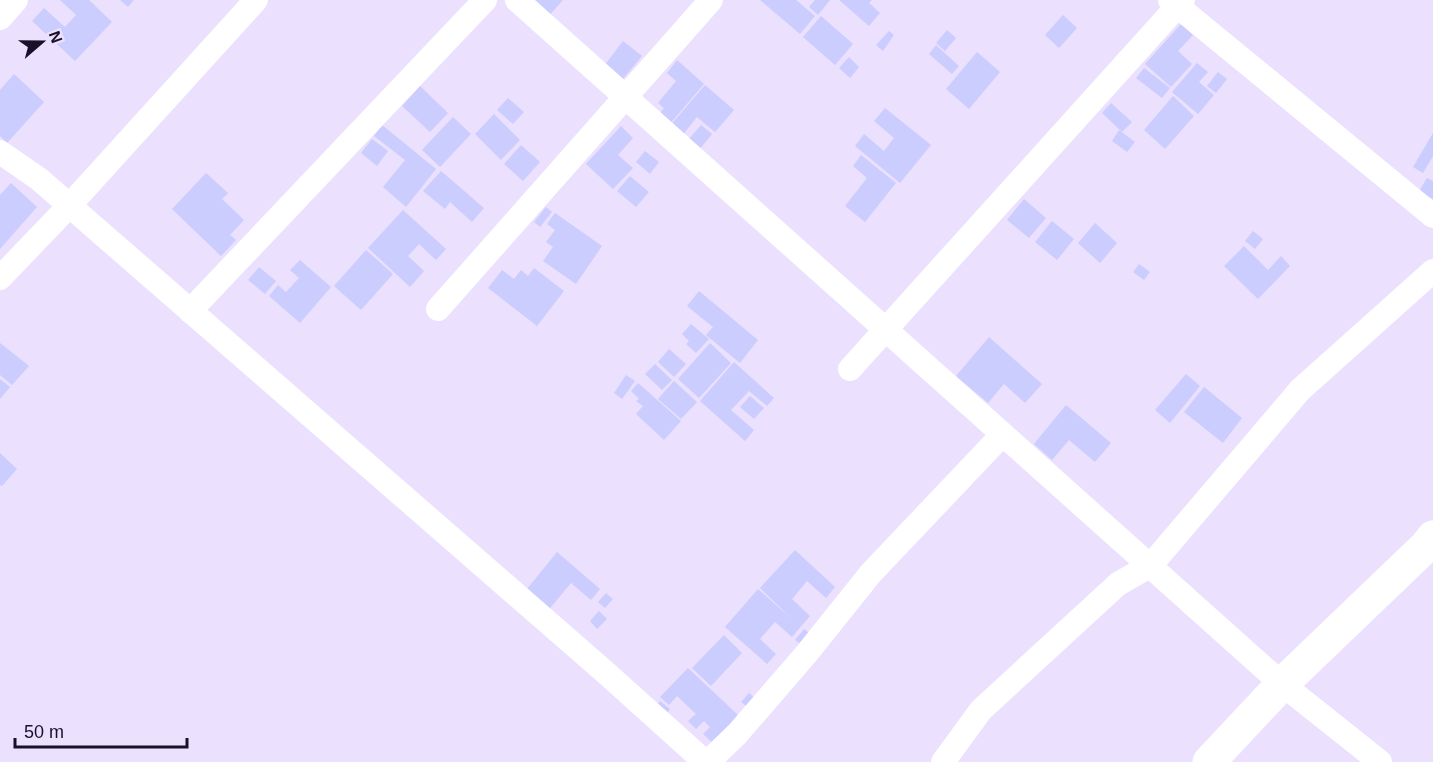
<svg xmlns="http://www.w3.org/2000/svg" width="1433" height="762" viewBox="0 0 1433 762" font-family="Arial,sans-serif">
<rect width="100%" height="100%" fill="#ebe0fe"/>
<!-- building -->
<g fill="#cacdfd">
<path d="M60,0H89L112,22L75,61L32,21L44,8L65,27L76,15Z"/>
<path d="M120,0H134L128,7Z"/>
<path d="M522,0H563L544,21Z"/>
<path d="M760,0H796L815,16L800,34Z"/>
<path d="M815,0H830L818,15L809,7Z"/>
<path d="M839,0H872L869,3L880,13L869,26Z"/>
<path d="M1063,15L1077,28L1059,48L1045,35Z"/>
<path d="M821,16L853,44L835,65L803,37Z"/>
<path d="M1181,24L1193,35L1178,51L1192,64L1171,87L1145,64Z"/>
<path d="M947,30L956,38L945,51L936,43Z"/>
<path d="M889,31L894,35L883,51L876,45Z"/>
<path d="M623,41L642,56L622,80L604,66Z"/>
<path d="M936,45L959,66L952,74L929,54Z"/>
<path d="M977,52L1000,72L969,109L946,89Z"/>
<path d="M849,57L859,67L850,78L839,68Z"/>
<path d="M677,60L704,84L669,125L658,116L664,108L658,103L676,81L667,73Z"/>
<path d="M1197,63L1208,72L1199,82L1214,95L1198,114L1172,92Z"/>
<path d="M1144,68L1170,88L1162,98L1136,78Z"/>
<path d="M1218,72L1227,79L1216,93L1207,86Z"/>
<path d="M14,74L44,102L7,143L0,136V90Z"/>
<path d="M705,85L734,110L715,132L697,117L681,137L669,127Z"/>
<path d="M420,86L448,113L430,132L402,106Z"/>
<path d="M1173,96L1194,116L1165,149L1144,130Z"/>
<path d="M508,98L524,112L513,124L497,110Z"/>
<path d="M1111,103L1132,122L1122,132L1102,113Z"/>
<path d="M885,108L931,145L900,183L855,146L864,134L884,151L894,138L874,121Z"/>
<path d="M494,114L520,140L501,160L475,134Z"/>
<path d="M453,117L471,134L440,167L422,150Z"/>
<path d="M382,125L436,169L406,207L383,187L405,160L374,136Z"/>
<path d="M701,125L712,134L699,150L688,140Z"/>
<path d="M621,126L633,138L618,155L633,168L613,189L586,164Z"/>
<path d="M1119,130L1135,142L1127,152L1112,141Z"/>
<path d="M1433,133V156L1423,173L1413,167Z"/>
<path d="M372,139L388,151L377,166L361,153Z"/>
<path d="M521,145L540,162L523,181L504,164Z"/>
<path d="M645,151L659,162L650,174L636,162Z"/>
<path d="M861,155L896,183L865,222L845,206L867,178L853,166Z"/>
<path d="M441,171L484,208L472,222L450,202L445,209L423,191Z"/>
<path d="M206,173L228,193L222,199L244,220L230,235L236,240L221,256L172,209Z"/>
<path d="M630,176L649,192L636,207L617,191Z"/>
<path d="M1427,178L1433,181V199L1419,191Z"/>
<path d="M11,183L37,207L0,249V195Z"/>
<path d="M1024,199L1046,218L1029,238L1007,220Z"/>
<path d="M546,207L552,212L540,227L534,222Z"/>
<path d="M403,210L446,249L436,260L419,244L408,256L424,271L410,287L368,248Z"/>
<path d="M555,213L602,246L576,284L543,261L553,247L546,242L555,230L547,224Z"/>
<path d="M1052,221L1074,239L1057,260L1035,242Z"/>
<path d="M1095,223L1117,243L1100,263L1078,243Z"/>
<path d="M1253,231L1263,239L1255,249L1245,241Z"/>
<path d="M1244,246L1268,270L1281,256L1290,266L1258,299L1224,266Z"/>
<path d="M366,250L393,274L361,310L334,286Z"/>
<path d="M300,260L331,287L300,323L269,296L278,285L286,292L299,278L290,270Z"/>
<path d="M1139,264L1150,272L1144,280L1133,272Z"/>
<path d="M259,267L276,281L265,294L248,280Z"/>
<path d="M534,268L564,291L537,326L488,288L502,270L514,279L521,270L528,276Z"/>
<path d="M699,291L758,340L740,363L706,335L713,327L687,306Z"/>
<path d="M691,324L709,339L696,353L686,344L689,341L682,334Z"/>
<path d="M989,337L1042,384L1025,403L1004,384L988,403L956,376Z"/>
<path d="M0,343L29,366L12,385L0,375Z"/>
<path d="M710,343L731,363L699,398L678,379Z"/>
<path d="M669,349L686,364L674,377L658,362Z"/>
<path d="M734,362L774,398L767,406L749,391L731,410L754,430L745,441L700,401Z"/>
<path d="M655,364L672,380L662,390L645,374Z"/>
<path d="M1186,374L1200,386L1170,423L1155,410Z"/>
<path d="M626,375L635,381L622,399L614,393Z"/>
<path d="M0,379L10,387L0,399Z"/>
<path d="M674,381L697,402L681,419L658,399Z"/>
<path d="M638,383L681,421L664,440L636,414L643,406L636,401L639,399L631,391Z"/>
<path d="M1204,387L1242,418L1223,443L1184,412Z"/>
<path d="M750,396L764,408L754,419L740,407Z"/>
<path d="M1066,405L1111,443L1095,462L1069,440L1052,460L1034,444Z"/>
<path d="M0,453L17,469L2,486L0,485Z"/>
<path d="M795,550L835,587L826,598L807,581L792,599L810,616L792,637L775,622L760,639L776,654L767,664L725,627L758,589L793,620L760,588Z"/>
<path d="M557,552L600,589L591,600L571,583L546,613L523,594Z"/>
<path d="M606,593L613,599L605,608L598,602Z"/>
<path d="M599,611L607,619L597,629L590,621Z"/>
<path d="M804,629L813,636L805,647L795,640Z"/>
<path d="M724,635L742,653L711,686L692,668Z"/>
<path d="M688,668L739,716L714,744L703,734L710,727L704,721L696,729L688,721L696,714L677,696L669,705L660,697Z"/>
<path d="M749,693L757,700L750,709L741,702Z"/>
<path d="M660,701L670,709L663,718L653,709Z"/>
</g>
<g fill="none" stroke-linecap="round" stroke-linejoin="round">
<!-- street -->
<g stroke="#fff" stroke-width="24">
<path d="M517,0L1282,684L1380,762"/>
<path d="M1170,0L1433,216"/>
<path d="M0,18L16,0"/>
<path d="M0,152L39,179L605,672L705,762"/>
<path d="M0,278L69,206L256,0"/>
<path d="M438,309L711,0"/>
<path d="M190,311L485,0"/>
<path d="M850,369L1183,0"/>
<path d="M708,762L737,734L807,653L871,573L1002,435"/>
<path d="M943,762L981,710L1118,584L1151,565L1300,390L1433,271"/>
</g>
<!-- secondary -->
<path stroke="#fff" stroke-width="33" d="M1209,762L1282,684L1425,547L1433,537"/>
</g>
<!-- north arrow -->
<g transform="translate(42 42) rotate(70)" stroke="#ebe0fe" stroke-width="4.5" paint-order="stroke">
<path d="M0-4.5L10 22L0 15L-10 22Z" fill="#1b102a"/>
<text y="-9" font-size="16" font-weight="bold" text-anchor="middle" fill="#1b102a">N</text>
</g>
<!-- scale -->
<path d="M15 738v9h172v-9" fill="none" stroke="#1b102a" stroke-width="3"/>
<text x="24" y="738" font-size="18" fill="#1b102a" stroke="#ebe0fe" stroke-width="4.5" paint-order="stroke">50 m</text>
</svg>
